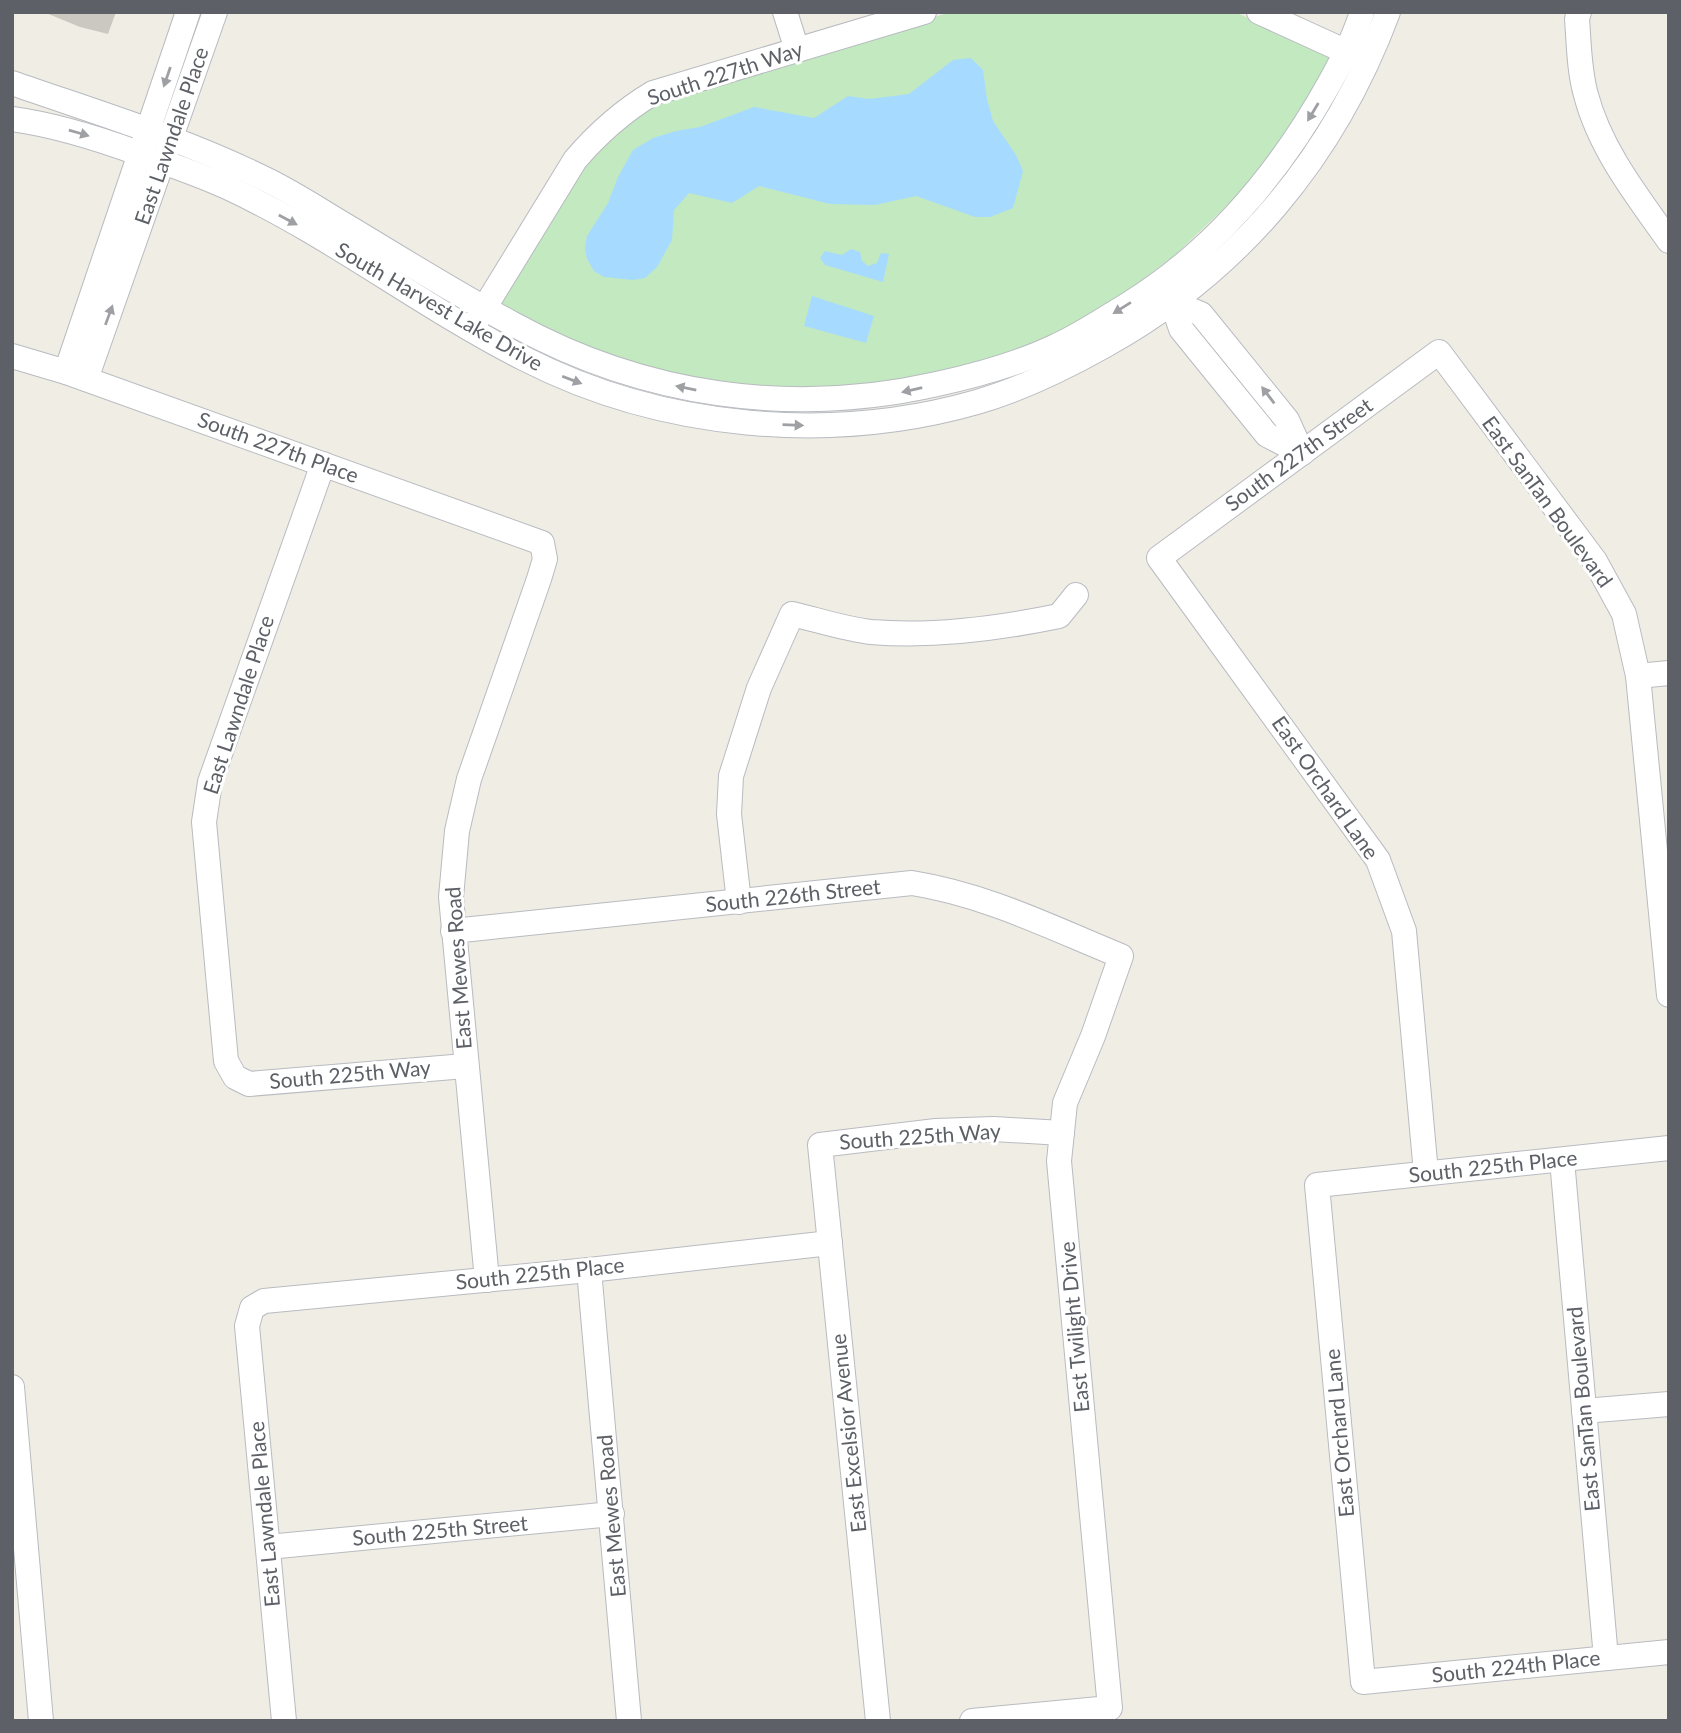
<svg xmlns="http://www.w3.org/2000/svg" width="1681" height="1733" viewBox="0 0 1681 1733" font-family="Lato,sans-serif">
<rect width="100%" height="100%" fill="#f0ede5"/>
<!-- green -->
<path fill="#c2e9c0" d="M951,12H1235L1335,57L1262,172L1174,256L1092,317L989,361L859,388L749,386L634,366L496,306L585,158L652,103Z"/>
<!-- water -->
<g fill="#a6dbff">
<path d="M971,58L983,70L987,99L993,121L1016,155L1023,171L1013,208L990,217H975L916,196L875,205L830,204L759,186L732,203L689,193L674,210L672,240L657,267L645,278L633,280L604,277L594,271L587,259L585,248L587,236L608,203L618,177L633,150L653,138L676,131L700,127L754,107L814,118L848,96L869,99L909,94L953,60Z"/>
<path d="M851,249L860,252L862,261L868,266L877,263L881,253L889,254L883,282L825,265L820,258L825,251L842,255Z"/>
<path d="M812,296L874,316L866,343L804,326Z"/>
</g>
<!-- building -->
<path fill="#cbc8c2" d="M116,12L108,34L80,27L46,13Z"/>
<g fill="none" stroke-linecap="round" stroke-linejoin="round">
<!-- minor casing -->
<g stroke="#b8bbc0" stroke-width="26">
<g id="minor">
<path d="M785,12L797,50"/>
<path d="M1259,12L1360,58"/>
<path d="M1579,12L1577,19C1579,44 1579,71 1586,95C1600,149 1637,196 1669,241"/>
<path d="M12,83C98,113 184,139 265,179C294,193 321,211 348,227C403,260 457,294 513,324C644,396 791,417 937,384C978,375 1019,364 1058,345C1082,334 1104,319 1127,305C1213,252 1280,172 1329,84C1342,61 1354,38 1362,12"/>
<path d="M12,119C56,125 97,138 138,153C168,164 199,174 229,188C332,236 424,308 525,359C662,429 830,444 977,402C1022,389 1063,369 1104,346C1239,271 1334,157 1388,12"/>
<path d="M1163,290L1172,302L1181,329L1267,435L1302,453"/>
<path d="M1172,302L1201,314L1287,420L1302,453"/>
<path d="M477,320L575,160C598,133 623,111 653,93L924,12"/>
<path d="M12,356L66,372L542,543L545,559L539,579L469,779L457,831L451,897L487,1280"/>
<path d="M66,372L188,12"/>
<path d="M86,379L215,12"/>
<path d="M323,464L210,782L204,822L226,1061L235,1077L249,1084L465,1066"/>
<path d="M1638,676L1669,673"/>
<path d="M739,902L729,814L731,776L759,688L792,614C818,620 845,629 871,632C930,637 1001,628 1059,616L1076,595"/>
<path d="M453,931L912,883C987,895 1052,928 1121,956L1093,1036L1065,1103L1059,1161L1110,1708L972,1721"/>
<path d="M1669,1148L1317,1185L1363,1682L1669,1652"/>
<path d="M1562,1160L1606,1658"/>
<path d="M1426,1173L1404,931L1378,860L1159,558L1439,352L1595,561L1624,614L1638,676L1669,995"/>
<path d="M589,1270L629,1721"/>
<path d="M12,1387L41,1721"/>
<path d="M1584,1411L1669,1404"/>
<path d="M268,1547L612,1514"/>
<path d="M284,1721L247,1326L252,1308L264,1301L589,1270L830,1243"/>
<path d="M878,1721L820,1145L936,1131L994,1129L1062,1133"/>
</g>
</g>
<!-- minor -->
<use href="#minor" stroke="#fff" stroke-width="24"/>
</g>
<!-- one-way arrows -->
<defs><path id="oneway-solid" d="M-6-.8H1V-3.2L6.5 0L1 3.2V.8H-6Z" transform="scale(1.75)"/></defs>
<g fill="#9ea0a4">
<use href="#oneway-solid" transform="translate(167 77) rotate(109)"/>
<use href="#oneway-solid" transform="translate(1313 112) rotate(121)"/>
<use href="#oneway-solid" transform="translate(79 133) rotate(16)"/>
<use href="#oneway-solid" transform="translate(288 220) rotate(28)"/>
<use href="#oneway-solid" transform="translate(1122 308) rotate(148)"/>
<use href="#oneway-solid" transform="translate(109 315) rotate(-70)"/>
<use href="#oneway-solid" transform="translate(572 380) rotate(21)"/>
<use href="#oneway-solid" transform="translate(686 388) rotate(-169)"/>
<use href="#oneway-solid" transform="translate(912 390) rotate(167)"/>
<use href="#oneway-solid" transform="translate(1268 395) rotate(-127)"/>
<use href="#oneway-solid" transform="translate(793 425) rotate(2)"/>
</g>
<g text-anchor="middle" stroke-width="6" stroke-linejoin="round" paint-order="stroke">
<!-- street labels -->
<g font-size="21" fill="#5d6167" stroke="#fff">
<text transform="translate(725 74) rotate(-18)" y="7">South 227th Way</text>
<text transform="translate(172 136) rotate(-71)" y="7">East Lawndale Place</text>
<text transform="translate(439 307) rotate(30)" y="7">South Harvest Lake Drive</text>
<text transform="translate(278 448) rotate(20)" y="7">South 227th Place</text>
<text transform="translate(1299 455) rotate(-36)" y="7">South 227th Street</text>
<text transform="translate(1547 502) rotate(54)" y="7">East SanTan Boulevard</text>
<text transform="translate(239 705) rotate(-72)" y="7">East Lawndale Place</text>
<text transform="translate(1325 788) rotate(55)" y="7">East Orchard Lane</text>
<text transform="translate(793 896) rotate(-6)" y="7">South 226th Street</text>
<text transform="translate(459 968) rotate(-94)" y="7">East Mewes Road</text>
<text transform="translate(350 1075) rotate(-5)" y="7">South 225th Way</text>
<text transform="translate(920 1137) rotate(-4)" y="7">South 225th Way</text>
<text transform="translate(1493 1167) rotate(-6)" y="7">South 225th Place</text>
<text transform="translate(540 1274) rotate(-6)" y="7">South 225th Place</text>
<text transform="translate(1075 1327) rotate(-95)" y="7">East Twilight Drive</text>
<text transform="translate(1584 1409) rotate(-95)" y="7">East SanTan Boulevard</text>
<text transform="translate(849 1433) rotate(-96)" y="7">East Excelsior Avenue</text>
<text transform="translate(1340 1433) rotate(-95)" y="7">East Orchard Lane</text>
<text transform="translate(265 1514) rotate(-95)" y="7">East Lawndale Place</text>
<text transform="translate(612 1516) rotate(-95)" y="7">East Mewes Road</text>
<text transform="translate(440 1531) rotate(-5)" y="7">South 225th Street</text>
<text transform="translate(1516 1667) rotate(-6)" y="7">South 224th Place</text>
</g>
</g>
<!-- border -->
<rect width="1681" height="1733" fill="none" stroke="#5d6167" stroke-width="28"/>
</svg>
